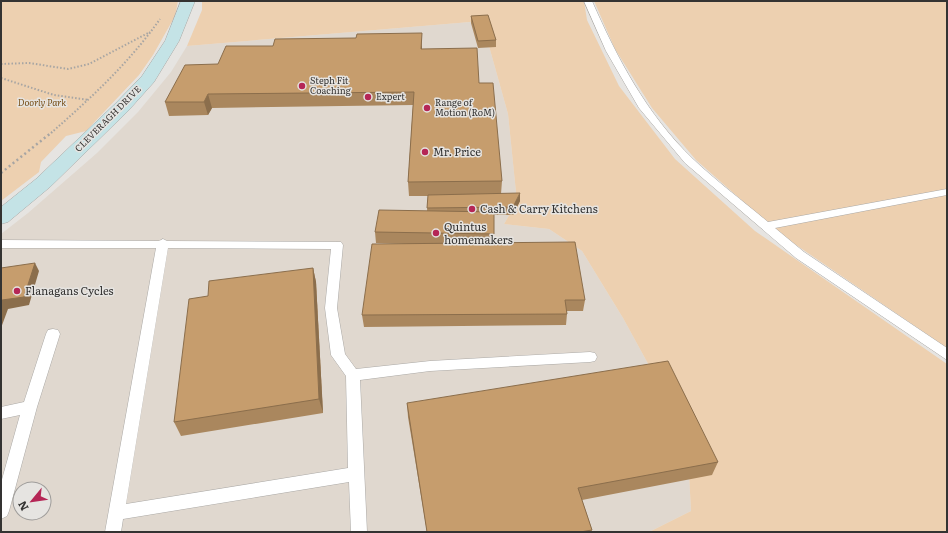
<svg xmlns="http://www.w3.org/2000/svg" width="948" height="533" viewBox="0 0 948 533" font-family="Literata,serif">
<rect width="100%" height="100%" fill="#e6e4e1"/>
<!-- built -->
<path fill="#e0d8cf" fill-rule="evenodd" d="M482,21L508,114L517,202L504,224L549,229L582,251L623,318L687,435L691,511L649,532H1V234L28,213L97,153L138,112L171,72L187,46ZM20,489H44V513H20Z"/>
<!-- green -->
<g fill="#edd0b0">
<path d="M1,1H178L175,16L153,55L139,75L86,131L66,136L41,162L39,172L1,201Z"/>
<path d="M202,1H584L587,20L619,86L675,159L755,231L947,364V532H649L691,511L687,435L623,318L582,251L549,229L504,224L517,202L508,114L482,21L187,46L202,10Z"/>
<path d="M594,1H947V348L780,234L696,160L652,108L615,49Z"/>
</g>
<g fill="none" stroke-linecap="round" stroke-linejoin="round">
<!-- lane casing -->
<g stroke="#aba9a6" stroke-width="1">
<g id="lane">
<path d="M584,1H592C617,58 647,115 693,159C716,181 743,201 768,222L947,189V195L775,228L804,252L947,348V360L796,258L685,163L639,108L606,51Z"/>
<path d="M163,239L167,241L341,242L343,245L337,308L345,354L356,369L430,361L590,352L595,353L597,357L595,361L590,362L430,371L360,380L367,532H351L349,482L123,519L121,532H105L156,248H1V240L159,241ZM168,248L331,249L325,308L331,355L346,376L348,468L126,504Z"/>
<path d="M53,329L58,330L60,334L37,407L9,511L7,516L1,519V483L20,415L1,419V407L24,402L46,334L48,330Z"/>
</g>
</g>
<!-- secondary casing -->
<g stroke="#aba9a6" stroke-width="1">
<path id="secondary" d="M181,1H195L179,41L154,82L128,111L50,187L8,222L1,224V207L36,179L116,103L142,76L165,41Z"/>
</g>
<!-- path-far1 -->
<g stroke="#a7a5a3" stroke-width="2" stroke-dasharray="1.5 2" stroke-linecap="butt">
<path d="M1,64L29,63L68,69L89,64L150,32"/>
<path d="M1,78L54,95L89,100"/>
<path d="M51,133C91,98 129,63 160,19"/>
</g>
<!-- path -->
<path stroke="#a7a5a3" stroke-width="2.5" stroke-dasharray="2 3" stroke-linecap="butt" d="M1,173L52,132"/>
<!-- lane -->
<use href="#lane" fill="#fff" fill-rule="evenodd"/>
<!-- secondary -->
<use href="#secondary" fill="#c4e3e6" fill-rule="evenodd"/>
</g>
<!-- wall -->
<g fill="#aa875e">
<path d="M471,16L496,40V47L478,48L471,23Z"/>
<path d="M422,46V49L479,83L502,181L501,194L520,201L513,215H494V243L585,300L583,311H567V314L566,325L364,327L362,315L409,244L376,243L375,232L427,211L428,196H409L408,182L413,105L212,108L208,115L169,116L165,102L218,64Z"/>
<path d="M313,268L316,282L323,413L181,436L174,422L208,296Z"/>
<path d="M407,403L718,462L712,475L582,500L592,530L591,532H427L408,417Z"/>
</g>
<!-- shaded-wall -->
<g fill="#8b6e4c">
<path d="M422,33V61L421,49Z"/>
<path d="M208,94L212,108L208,115L204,102Z"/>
<path d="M520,193V201L513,215V207Z"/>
<path d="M35,263L39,271L29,305L8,309L1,328V304L2,300Z"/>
<path d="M313,268L316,282L323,413L319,399Z"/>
</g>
<!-- building -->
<g fill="#c69d6d" stroke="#8b6e4c">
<path d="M488,15L496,40L478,41L471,16Z"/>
<path d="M422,33L421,49L477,48L479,83H493L502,181L408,182L414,92L208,94L204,102H165L185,65L218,64L226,46H273L275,39L356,38L357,34Z"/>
<path d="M520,193L513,207L427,208L428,195Z"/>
<path d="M379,210L494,212V234L375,232Z"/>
<path d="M575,242L585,300H565L567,314L362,315L372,244Z"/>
<path d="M35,263L24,297L2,300L1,304V268Z"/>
<path d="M313,268L319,399L174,422L189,299L208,296L209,281Z"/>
<path d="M668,361L718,462L578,488L592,530L580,532H427L407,403Z"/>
</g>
<!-- markers -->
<g fill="#b52656" stroke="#e6e4e1" stroke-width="1.5">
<circle cx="302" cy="86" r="4"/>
<circle cx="368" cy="97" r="4"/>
<circle cx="427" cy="108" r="4"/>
<circle cx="425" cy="152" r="4"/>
<circle cx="472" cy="209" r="4"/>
<circle cx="436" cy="233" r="4"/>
<circle cx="17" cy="291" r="4"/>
</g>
<g text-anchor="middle" stroke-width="3" stroke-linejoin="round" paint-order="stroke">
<!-- far-poi labels -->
<g font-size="9" fill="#343332" stroke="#e6e4e1" text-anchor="start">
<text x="310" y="84">Steph Fit<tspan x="310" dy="10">Coaching</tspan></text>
<text x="376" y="100">Expert</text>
<text x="435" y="106">Range of<tspan x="435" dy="10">Motion (RoM)</tspan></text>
</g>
<!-- far-park labels -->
<g font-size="9" font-style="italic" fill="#764d15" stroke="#e6e4e1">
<text x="42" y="106">Doorly Park</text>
</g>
<!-- far-street labels -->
<g font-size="9" fill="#343332" stroke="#e6e4e1">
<text transform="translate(108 119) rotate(-45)" y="3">CLEVERAGH DRIVE</text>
</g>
<!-- poi labels -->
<g font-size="11" fill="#343332" stroke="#e6e4e1" text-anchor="start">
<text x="433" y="156">Mr. Price</text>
<text x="480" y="213">Cash &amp; Carry Kitchens</text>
<text x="444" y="231">Quintus<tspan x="444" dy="13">homemakers</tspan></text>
<text x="25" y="295">Flanagans Cycles</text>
</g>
</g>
<!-- border -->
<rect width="948" height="533" fill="none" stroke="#343332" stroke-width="4"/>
<!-- north arrow -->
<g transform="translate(32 501) rotate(241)"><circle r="19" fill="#e6e4e1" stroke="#9f9d9b"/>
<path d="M0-3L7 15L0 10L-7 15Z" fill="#b52656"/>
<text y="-6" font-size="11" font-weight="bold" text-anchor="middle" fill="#343332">N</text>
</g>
</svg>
